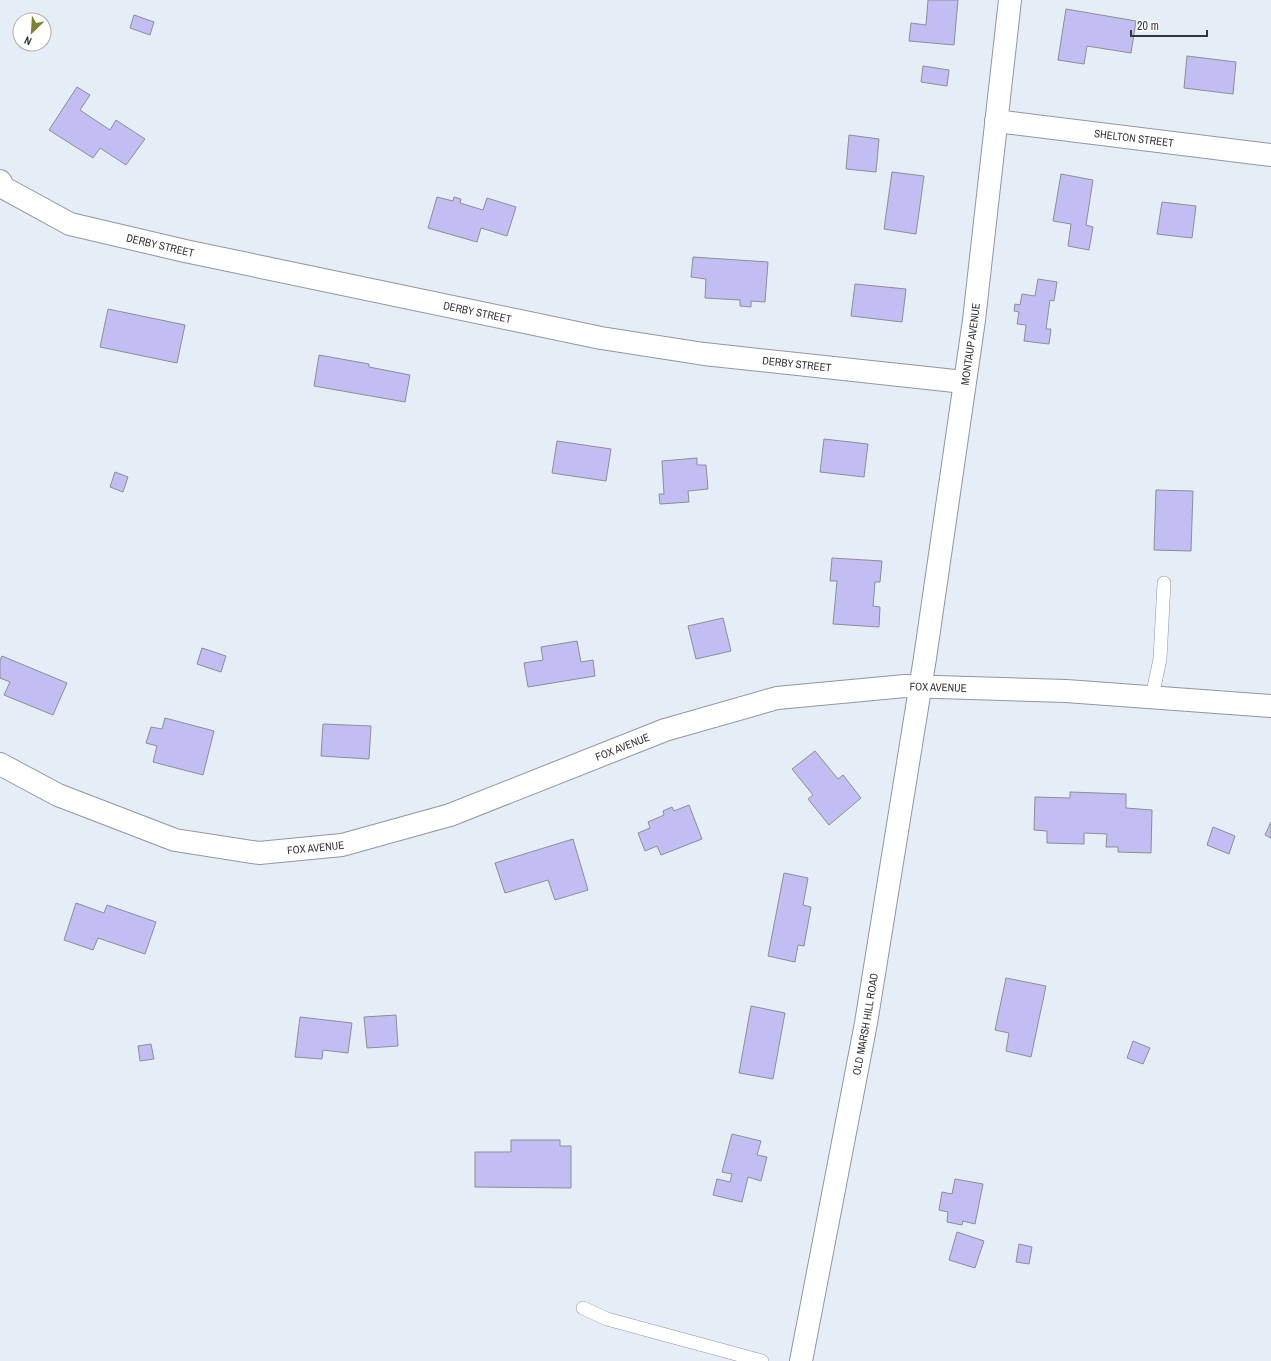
<svg xmlns="http://www.w3.org/2000/svg" width="1271" height="1361" viewBox="0 0 1271 1361" font-family="'Archivo Narrow',sans-serif">
<rect width="100%" height="100%" fill="#e5edf6"/>
<!-- building -->
<g fill="#c2bef3" stroke="#8e8d97">
<path d="M928,0H958L954,45L909,41L911,23L926,25Z"/>
<path d="M1066,9L1136,21L1131,53L1087,46L1084,64L1058,60Z"/>
<path d="M134,15L154,22L150,35L130,28Z"/>
<path d="M1187,56L1236,62L1233,94L1184,88Z"/>
<path d="M923,66L949,70L947,86L921,82Z"/>
<path d="M77,87L90,95L80,110L110,130L116,120L145,139L126,165L100,148L93,158L49,130Z"/>
<path d="M849,135L879,139L876,172L846,169Z"/>
<path d="M892,172L924,176L916,234L884,229Z"/>
<path d="M1061,174L1093,180L1086,225L1093,227L1089,250L1068,246L1071,224L1053,221Z"/>
<path d="M437,197L453,201L454,197L461,199L460,203L483,210L487,198L516,207L507,236L481,228L477,242L428,228Z"/>
<path d="M1162,202L1196,206L1192,238L1157,234Z"/>
<path d="M693,257L768,262L765,302L751,301V307L740,306V300L705,298L706,279L691,277Z"/>
<path d="M1038,279L1057,282L1054,301L1050,300L1046,329H1051L1049,344L1024,341L1026,325L1017,324L1019,312L1014,311L1015,304L1020,305L1022,294L1035,296Z"/>
<path d="M855,284L906,289L902,322L851,316Z"/>
<path d="M108,309L185,325L177,363L100,347Z"/>
<path d="M319,355L369,364V367L410,375L405,402L314,386Z"/>
<path d="M824,439L868,444L864,477L820,472Z"/>
<path d="M557,441L611,449L606,481L552,473Z"/>
<path d="M697,458V465H706L708,489L688,491L689,502L660,504L659,494H664L662,461Z"/>
<path d="M115,472L128,477L123,492L110,487Z"/>
<path d="M1156,490L1193,491L1191,551L1154,550Z"/>
<path d="M832,558L882,561L880,582H875L873,606L880,607L879,627L833,624L837,581H830Z"/>
<path d="M723,618L731,651L696,659L688,626Z"/>
<path d="M577,641L581,662L593,660L595,676L528,687L524,663L543,660L541,647Z"/>
<path d="M202,648L226,656L221,672L197,664Z"/>
<path d="M2,656L67,683L53,715L4,695L10,682L0,678V660Z"/>
<path d="M165,718L214,731L203,775L153,762L157,746L146,743L151,727L162,729Z"/>
<path d="M323,724L371,726L369,759L321,756Z"/>
<path d="M815,751L838,779L843,775L861,798L829,825L808,799L813,795L792,769Z"/>
<path d="M1070,792L1126,794V808L1152,810L1151,853L1118,852V847H1106L1107,834L1084,833V844L1047,843V831L1034,830L1035,797L1070,798Z"/>
<path d="M689,805L702,839L661,855L657,846L645,851L638,833L650,828L648,822L664,815L663,811L672,807L674,811Z"/>
<path d="M1271,822V838L1265,835Z"/>
<path d="M1213,827L1235,836L1229,854L1207,845Z"/>
<path d="M573,839L588,890L555,900L548,880L505,893L495,863Z"/>
<path d="M784,873L808,878L803,905L811,907L804,946L798,945L795,962L768,956Z"/>
<path d="M76,903L104,913L107,905L156,922L145,954L98,938L93,950L64,940Z"/>
<path d="M1006,978L1046,986L1031,1057L1006,1051L1009,1033L995,1030Z"/>
<path d="M751,1006L785,1013L773,1079L739,1073Z"/>
<path d="M396,1015L398,1046L367,1048L364,1017Z"/>
<path d="M300,1017L352,1023L348,1053L323,1050L322,1059L295,1057Z"/>
<path d="M1133,1041L1150,1048L1143,1064L1127,1058Z"/>
<path d="M151,1044L154,1059L140,1061L138,1046Z"/>
<path d="M732,1134L761,1141L757,1155L767,1157L761,1181L748,1177L742,1202L713,1195L717,1179L730,1182L732,1174L722,1172Z"/>
<path d="M511,1140H560V1146H571V1188L475,1187V1152H511Z"/>
<path d="M955,1179L983,1184L975,1224L963,1221L962,1225L947,1222L948,1212L939,1210L942,1192L952,1194Z"/>
<path d="M957,1232L984,1241L975,1268L949,1260Z"/>
<path d="M1019,1244L1032,1247L1029,1264L1016,1262Z"/>
</g>
<g fill="none" stroke-linecap="round" stroke-linejoin="round">
<!-- lane casing -->
<g stroke="#90979f" stroke-width="14">
<g id="lane">
<path d="M1152,697L1160,659L1164,583"/>
<path d="M583,1308L607,1319L762,1361"/>
</g>
</g>
<!-- street casing -->
<g stroke="#90979f" stroke-width="24">
<g id="street">
<path id="s1" d="M996,121L1271,155"/>
<path id="s2" d="M0,181L4,188L70,224L185,251L601,338L704,354L964,382"/>
<path id="s3" d="M0,764L58,795L175,840L259,853L342,845L450,815L665,730L777,698L905,686L1066,691L1271,706"/>
<path id="s4" d="M801,1361L866,1023L925,658L974,320L1010,0"/>
</g>
</g>
<!-- lane -->
<use href="#lane" stroke="#fff" stroke-width="13"/>
<!-- street -->
<use href="#street" stroke="#fff" stroke-width="22"/>
</g>
<g text-anchor="middle" stroke-width="4" stroke-linejoin="round" paint-order="stroke">
<!-- street labels -->
<g font-size="11" fill="#33363a" stroke="#fff">
<text dy="4" stroke="none"><textPath href="#s1" startOffset="139">SHELTON STREET</textPath></text>
<text dy="4" stroke="none"><textPath href="#s2" startOffset="176">DERBY STREET</textPath></text>
<text dy="4" stroke="none"><textPath href="#s2" startOffset="500">DERBY STREET</textPath></text>
<text dy="4" stroke="none"><textPath href="#s4" startOffset="1031">MONTAUP AVENUE</textPath></text>
<text dy="4" stroke="none"><textPath href="#s2" startOffset="824">DERBY STREET</textPath></text>
<text dy="4" stroke="none"><textPath href="#s3" startOffset="981">FOX AVENUE</textPath></text>
<text dy="4" stroke="none"><textPath href="#s3" startOffset="657">FOX AVENUE</textPath></text>
<text dy="4" stroke="none"><textPath href="#s3" startOffset="333">FOX AVENUE</textPath></text>
<text dy="4" stroke="none"><textPath href="#s4" startOffset="343">OLD MARSH HILL ROAD</textPath></text>
</g>
</g>
<!-- north arrow -->
<g transform="translate(32 32) rotate(205)"><circle r="19" fill="#ffffff" stroke="#adafb0"/>
<path d="M0-3L7 15L0 10L-7 15Z" fill="#7b832e"/>
<text y="-6" font-size="11" font-weight="bold" text-anchor="middle" fill="#33363a">N</text>
</g>
<!-- scale -->
<path d="M1131 30v6h76v-6" fill="none" stroke="#33363a" stroke-width="2"/>
<text x="1137" y="30" font-size="12" fill="#33363a" stroke="#ffffff" stroke-width="3" paint-order="stroke">20 m</text>
</svg>
